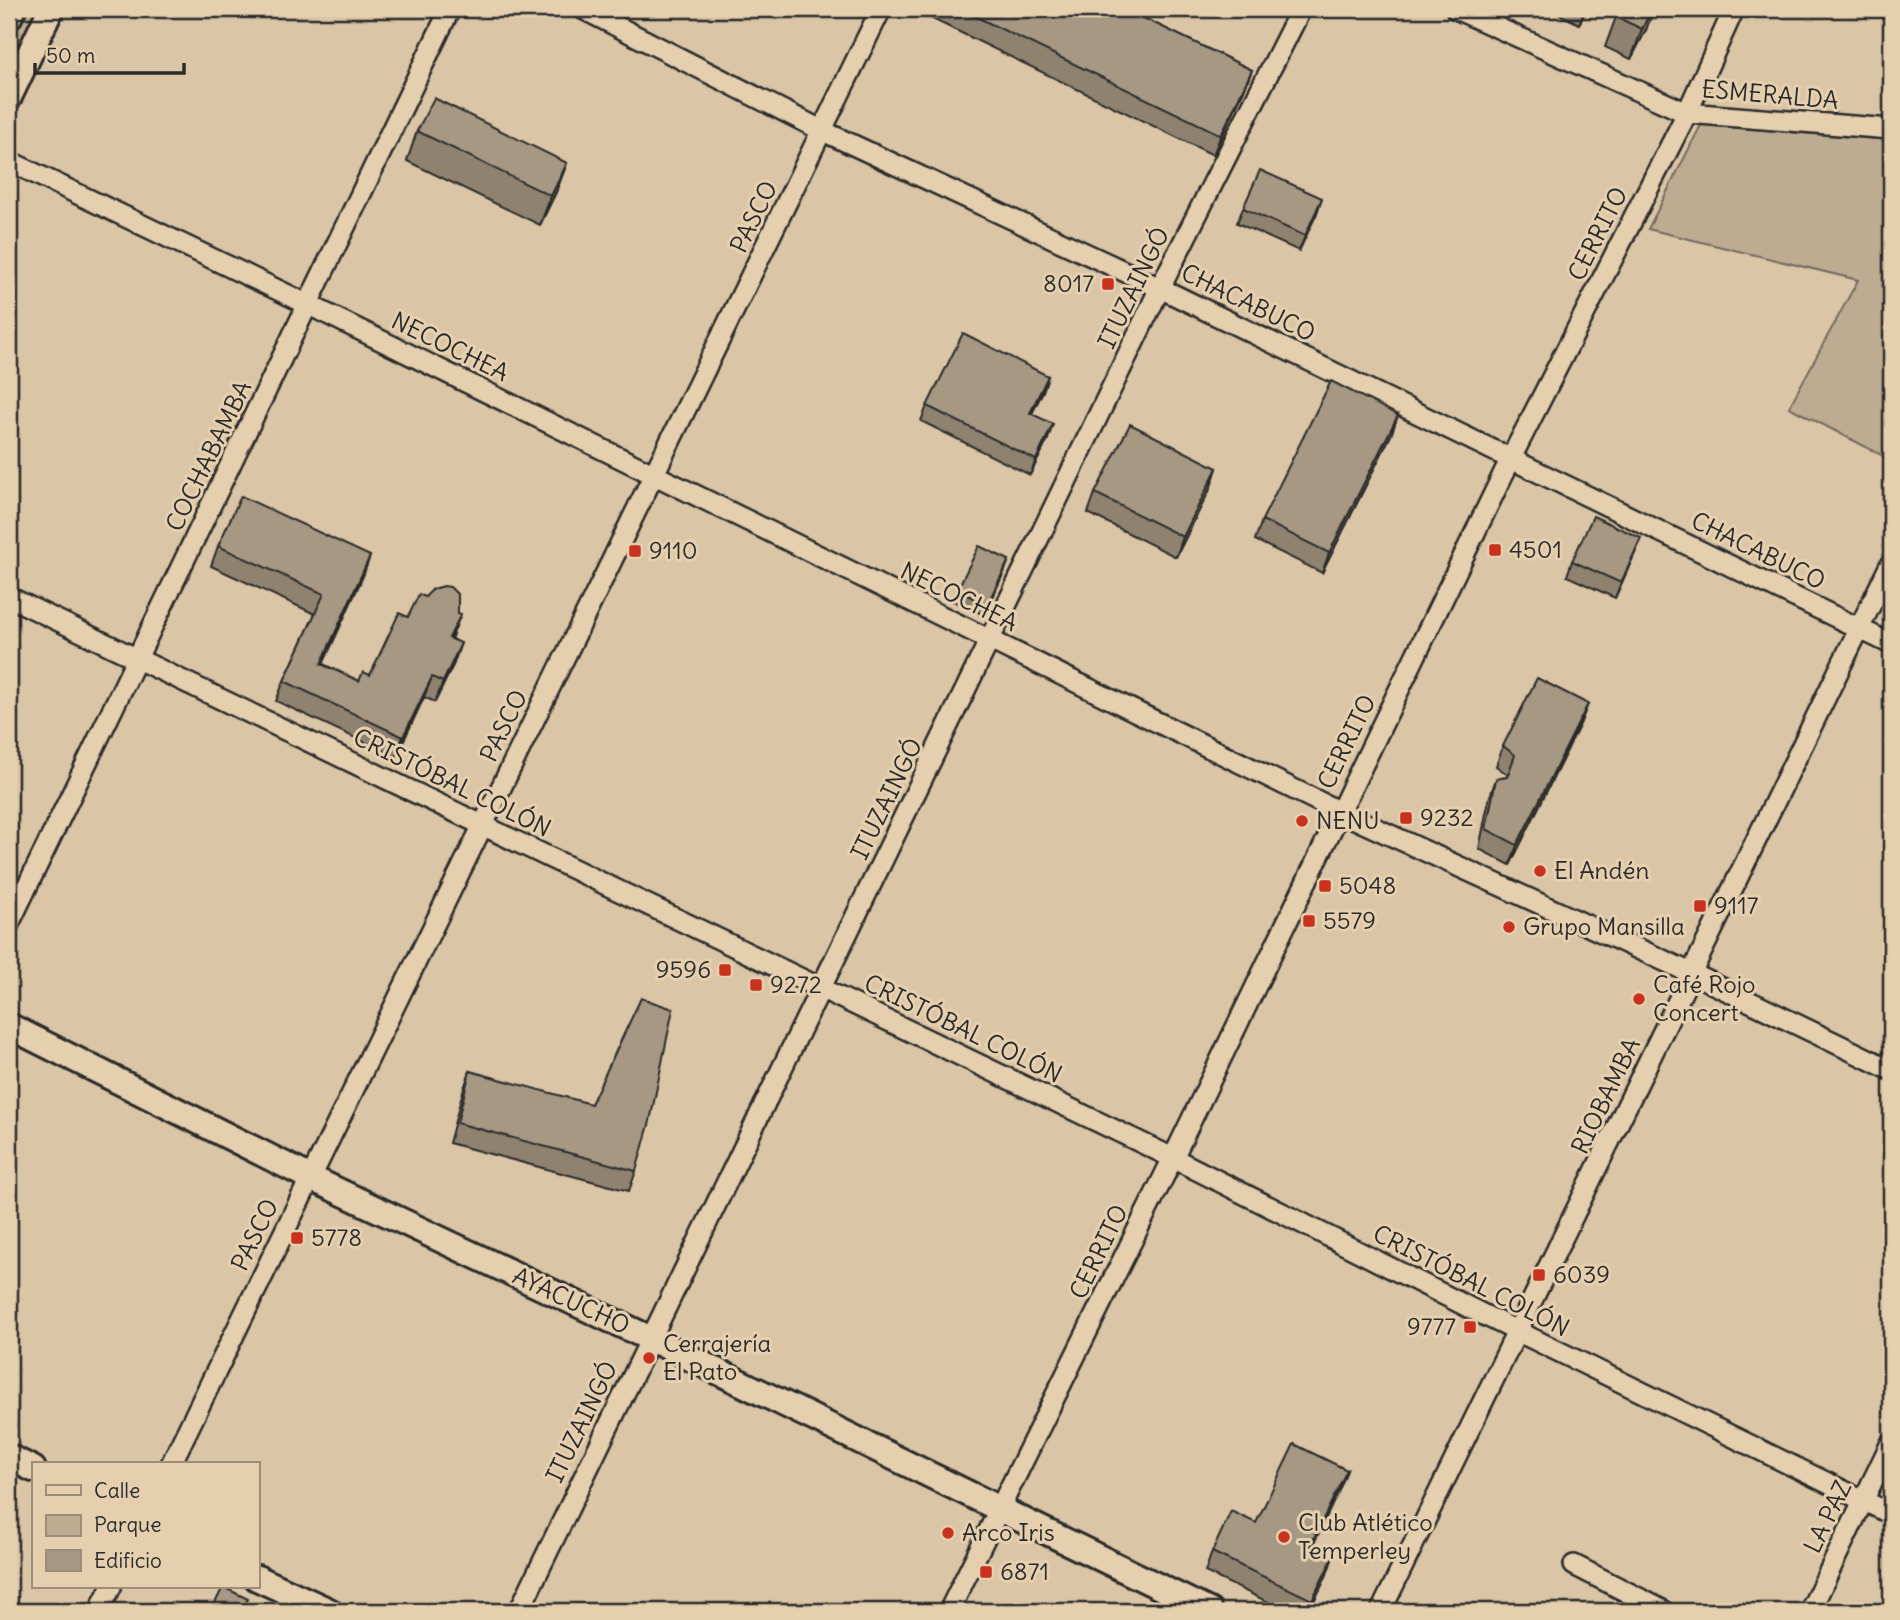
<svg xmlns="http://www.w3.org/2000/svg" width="1900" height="1620" viewBox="0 0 1900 1620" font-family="Delius,sans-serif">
<rect width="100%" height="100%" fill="#dac5a6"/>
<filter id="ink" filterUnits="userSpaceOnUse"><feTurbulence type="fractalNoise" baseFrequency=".0143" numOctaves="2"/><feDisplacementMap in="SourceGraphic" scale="14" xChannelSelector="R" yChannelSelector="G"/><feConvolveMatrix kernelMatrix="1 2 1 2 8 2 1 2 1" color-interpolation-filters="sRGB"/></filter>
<g filter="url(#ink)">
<!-- green -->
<g fill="#bdab92" stroke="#746b5e" stroke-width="2">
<path d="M13,9H51L9,97V17Z"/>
<path d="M1701,125L1891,140V460L1789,407L1858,280L1648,229Z"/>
</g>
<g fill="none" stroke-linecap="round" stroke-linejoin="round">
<!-- minor casing -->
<g stroke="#2b2b2b" stroke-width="24">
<g id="minor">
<path d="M583,9L823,131L1160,288L1891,644"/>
<path d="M1456,9L1687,113L1891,129"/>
<path d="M9,161L309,305L1340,812L1693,974L1891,1070"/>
<path d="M9,597L1173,1158L1482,1314L1891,1514"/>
<path d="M9,924L450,9"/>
<path d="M171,1464L881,9"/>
<path d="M1574,1565L1664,1611"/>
<path d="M99,1611L111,1587"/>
<path d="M519,1611L1160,288L1301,9"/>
<path d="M949,1611L1173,1158L1511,458L1687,113L1734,9"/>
<path d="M1381,1611L1891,563"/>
<path d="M1810,1611L1891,1443"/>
</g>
</g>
<!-- major casing -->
<g stroke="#2b2b2b" stroke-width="30">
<g id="major">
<path d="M9,17L13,9"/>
<path d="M9,97L51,9"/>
<path d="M9,1026L311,1178L649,1338L1209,1611"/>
<path d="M9,1457L33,1469"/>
<path d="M257,1578L329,1611"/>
</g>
</g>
<!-- minor -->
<use href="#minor" stroke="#e5cfae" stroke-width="19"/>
<!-- major -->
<use href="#major" stroke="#e5cfae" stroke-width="24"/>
</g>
<!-- wall -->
<g fill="#8f8370" stroke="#2b2b2b" stroke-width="2">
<path d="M912,9H1125L1252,70L1244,90L1213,155Z"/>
<path d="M1549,9H1587L1579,24Z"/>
<path d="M1616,17L1646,30L1631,59L1605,47Z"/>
<path d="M417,131L567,163L556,192L540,225L407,161Z"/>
<path d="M1243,208L1317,213L1299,251L1237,223Z"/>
<path d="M1048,376L1043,391L1032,413L1048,439L1030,475L921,421L927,406Z"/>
<path d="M1398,415L1391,435L1322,573L1255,540L1262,520Z"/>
<path d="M1217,468L1210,489L1176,557L1088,513L1095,493Z"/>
<path d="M218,546L370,556L363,576L323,664L359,681L370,675L408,617L453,634L451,639L454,663L435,702L424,697L396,757L276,701L284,681L315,614L211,566Z"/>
<path d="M1635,553L1615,598L1567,576L1572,561Z"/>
<path d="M1005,570L984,615L953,601L957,590Z"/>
<path d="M1588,704L1580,724L1510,865L1479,849L1489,799L1496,779L1507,777L1508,775L1496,766L1503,746Z"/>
<path d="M470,1071L636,1171L629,1191L449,1143L463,1091Z"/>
<path d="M1347,1470L1339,1490L1312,1547L1326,1577L1309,1611H1287L1205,1572L1212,1552L1256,1523Z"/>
</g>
<!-- shaded-wall -->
<g fill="#746a5b" stroke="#2b2b2b" stroke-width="2">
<path d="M1585,9H1587L1579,24Z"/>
<path d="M1652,9H1654L1646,30L1631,59L1642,29Z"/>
<path d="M1252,70L1244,90L1213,155L1221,135Z"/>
<path d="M567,163L556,192L540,225L551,196Z"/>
<path d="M1322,198L1317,213L1299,251L1305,236Z"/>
<path d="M1048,376L1043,391L1025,428L1030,413Z"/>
<path d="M1398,415L1391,435L1322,573L1329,553Z"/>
<path d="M1053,424L1048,439L1030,475L1036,460Z"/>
<path d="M1217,468L1210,489L1176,557L1183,537Z"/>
<path d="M1641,538L1635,553L1615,598L1621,583Z"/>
<path d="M370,556L363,576L314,684L321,664Z"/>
<path d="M1009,560L1005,570L984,615L987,605Z"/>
<path d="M461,614L453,634L442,658L449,638Z"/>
<path d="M461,643L454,663L435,702L443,682Z"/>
<path d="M432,677L424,697L396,757L403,737Z"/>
<path d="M1588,704L1580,724L1510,865L1517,845Z"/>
<path d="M1347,1470L1339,1490L1303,1566L1310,1546Z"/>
<path d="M1333,1557L1326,1577L1309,1611H1308L1312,1600Z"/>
</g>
<!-- building -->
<g fill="#a69882" stroke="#2b2b2b" stroke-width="2">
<path d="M960,9H1125L1252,70L1221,135Z"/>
<path d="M1620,9H1652L1642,29L1616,17Z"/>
<path d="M434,98L567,163L551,196L417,131Z"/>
<path d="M1260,170L1322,198L1305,236L1243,208Z"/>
<path d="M963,333L1048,376L1030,413L1053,424L1036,460L927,406Z"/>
<path d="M1331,381L1398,415L1329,553L1262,520Z"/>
<path d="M1130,424L1217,468L1183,537L1095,493Z"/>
<path d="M241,496L370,556L321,664L359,681L363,672L370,675L399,613L408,617L419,594L425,597L433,589L444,586L450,587L458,595V613L461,614L449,638L461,643L443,682L432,677L403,737L284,681L324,594L218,546Z"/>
<path d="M1593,516L1641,538L1621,583L1572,561Z"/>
<path d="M979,546L1009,560L987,605L957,590Z"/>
<path d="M1537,678L1588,704L1517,845L1486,829L1496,779L1507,777L1515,755L1503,746Z"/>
<path d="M641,998L673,1009L650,1121L636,1171L457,1123L470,1071L591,1104Z"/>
<path d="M1294,1444L1347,1470L1310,1546L1333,1557L1312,1600L1212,1552L1231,1511L1256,1523Z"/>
<path d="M223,1587L248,1599L242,1611H211Z"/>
</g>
</g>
<!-- markers -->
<g fill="#c8321e" stroke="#e5cfae" stroke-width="2.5">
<rect x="1101" y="277" width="14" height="14" rx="3.5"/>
<rect x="1488" y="543" width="14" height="14" rx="3.5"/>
<rect x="628" y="544" width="14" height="14" rx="3.5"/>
<rect x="1399" y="811" width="14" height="14" rx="3.5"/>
<circle cx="1302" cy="821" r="7"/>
<circle cx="1540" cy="871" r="7"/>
<rect x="1318" y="879" width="14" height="14" rx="3.5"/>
<rect x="1693" y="899" width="14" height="14" rx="3.5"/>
<rect x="1302" y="914" width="14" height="14" rx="3.5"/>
<circle cx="1509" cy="927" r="7"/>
<rect x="718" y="963" width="14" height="14" rx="3.5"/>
<rect x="749" y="978" width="14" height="14" rx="3.5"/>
<circle cx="1639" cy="999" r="7"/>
<rect x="290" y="1231" width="14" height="14" rx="3.5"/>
<rect x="1532" y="1268" width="14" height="14" rx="3.5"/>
<rect x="1463" y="1320" width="14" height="14" rx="3.5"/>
<circle cx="649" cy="1358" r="7"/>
<circle cx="948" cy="1533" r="7"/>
<circle cx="1284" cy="1537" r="7"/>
<rect x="979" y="1565" width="14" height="14" rx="3.5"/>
</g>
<g text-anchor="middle" stroke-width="6" stroke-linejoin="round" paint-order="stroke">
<!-- street labels -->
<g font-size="24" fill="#2b2b2b" stroke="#e5cfae">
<text transform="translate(1770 95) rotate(5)" y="8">ESMERALDA</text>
<text transform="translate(754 217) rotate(-64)" y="8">PASCO</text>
<text transform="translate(1598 234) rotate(-63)" y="8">CERRITO</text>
<text transform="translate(1134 288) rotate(-64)" y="8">ITUZAINGÓ</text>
<text transform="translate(1248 303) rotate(26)" y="8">CHACABUCO</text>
<text transform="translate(450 347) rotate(26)" y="8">NECOCHEA</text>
<text transform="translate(209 456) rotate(-64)" y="8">COCHABAMBA</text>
<text transform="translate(1758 551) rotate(26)" y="8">CHACABUCO</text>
<text transform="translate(959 597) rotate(26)" y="8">NECOCHEA</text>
<text transform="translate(504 726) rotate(-64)" y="8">PASCO</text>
<text transform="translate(1347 742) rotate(-64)" y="8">CERRITO</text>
<text transform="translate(452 783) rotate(26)" y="8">CRISTÓBAL COLÓN</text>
<text transform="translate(887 799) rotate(-64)" y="8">ITUZAINGÓ</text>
<text transform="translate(963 1029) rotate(26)" y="8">CRISTÓBAL COLÓN</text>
<text transform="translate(1606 1096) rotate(-64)" y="8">RIOBAMBA</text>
<text transform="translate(255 1235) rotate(-64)" y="8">PASCO</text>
<text transform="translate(1099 1252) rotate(-64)" y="8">CERRITO</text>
<text transform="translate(1471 1281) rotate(27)" y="8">CRISTÓBAL COLÓN</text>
<text transform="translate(571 1301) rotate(25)" y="8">AYACUCHO</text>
<text transform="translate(582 1422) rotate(-64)" y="8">ITUZAINGÓ</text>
<text transform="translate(1828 1517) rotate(-64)" y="8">LA PAZ</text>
</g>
<!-- poi labels -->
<g font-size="24" fill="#2b2b2b" stroke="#e5cfae" text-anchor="start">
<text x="1094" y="292" text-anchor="end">8017</text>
<text x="1509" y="558">4501</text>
<text x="649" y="559">9110</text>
<text x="1420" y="826">9232</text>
<text x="1316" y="829">NENU</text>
<text x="1554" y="879">El Andén</text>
<text x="1339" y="894">5048</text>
<text x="1714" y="914">9117</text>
<text x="1323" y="929">5579</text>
<text x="1523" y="935">Grupo Mansilla</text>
<text x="711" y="978" text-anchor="end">9596</text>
<text x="770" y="993">9272</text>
<text x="1653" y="993">Café Rojo<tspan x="1653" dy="28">Concert</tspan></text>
<text x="311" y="1246">5778</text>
<text x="1553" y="1283">6039</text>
<text x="1456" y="1335" text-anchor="end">9777</text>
<text x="663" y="1352">Cerrajería<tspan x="663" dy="28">El Pato</tspan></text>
<text x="1298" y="1531">Club Atlético<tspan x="1298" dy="28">Temperley</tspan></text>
<text x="962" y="1541">Arco Iris</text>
<text x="1000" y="1580">6871</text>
</g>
</g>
<!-- margin -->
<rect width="1900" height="1620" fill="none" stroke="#e5cfae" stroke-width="35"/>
<rect x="18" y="18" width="1865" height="1585" fill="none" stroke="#2b2b2b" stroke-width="2.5" filter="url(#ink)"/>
<!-- legend -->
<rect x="32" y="1462" width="228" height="126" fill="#e5cfae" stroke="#9b8d7a" stroke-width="2"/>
<rect x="46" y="1485" width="35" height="10" fill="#e5cfae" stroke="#9b8d7a" stroke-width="2"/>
<text x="94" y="1498" font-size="21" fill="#2b2b2b">Calle</text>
<rect x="46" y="1515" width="35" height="21" fill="#bdab92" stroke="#9b8d7a" stroke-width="2"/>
<text x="94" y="1532" font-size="21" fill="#2b2b2b">Parque</text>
<rect x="46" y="1550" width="35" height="21" fill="#a69882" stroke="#9b8d7a" stroke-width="2"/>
<text x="94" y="1568" font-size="21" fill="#2b2b2b">Edificio</text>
<!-- scale -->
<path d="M35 63v10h149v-10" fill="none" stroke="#2b2b2b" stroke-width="3.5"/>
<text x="46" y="63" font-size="21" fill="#2b2b2b" stroke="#e5cfae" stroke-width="5" paint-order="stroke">50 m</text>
</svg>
